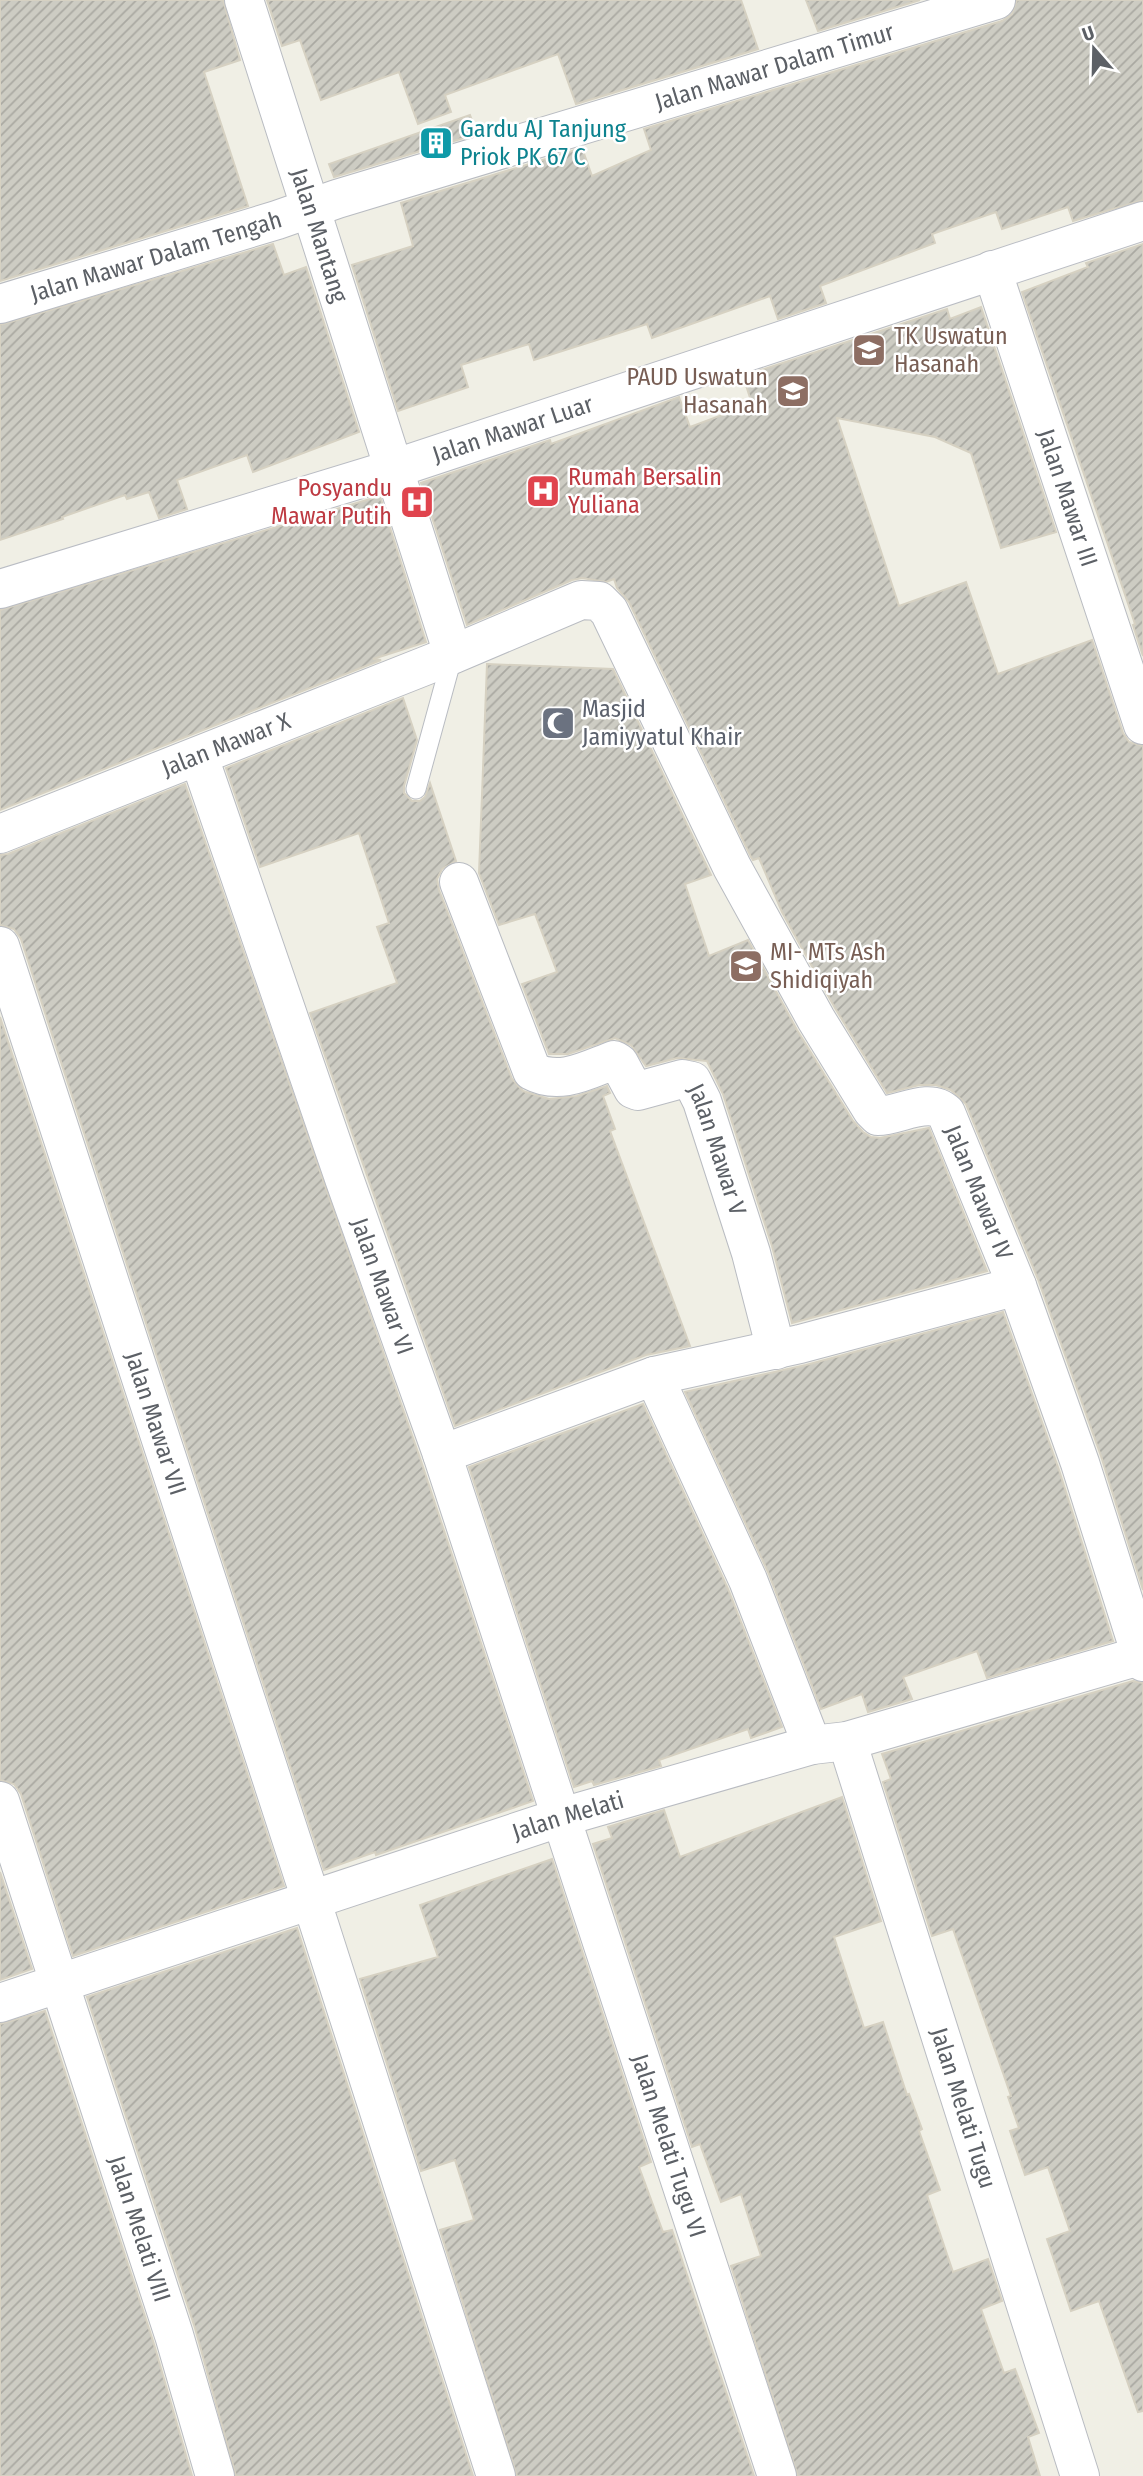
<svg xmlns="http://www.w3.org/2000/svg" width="1143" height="2476" viewBox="0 0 1143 2476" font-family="'Fira Sans Condensed',sans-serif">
<defs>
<pattern id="building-hatch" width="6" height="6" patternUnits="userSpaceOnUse" patternTransform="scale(1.75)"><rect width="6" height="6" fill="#cdccc3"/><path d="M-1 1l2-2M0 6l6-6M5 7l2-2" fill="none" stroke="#aaa9a2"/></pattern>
</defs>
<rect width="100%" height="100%" fill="#f0efe5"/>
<!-- building -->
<g fill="url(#building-hatch)" stroke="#d6d1c2" stroke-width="2">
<path d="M0,0H223L240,60L204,72L248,206L0,281Z"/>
<path d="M267,0H741L758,49L576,104L558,54L445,95L451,112L418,124L399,72L321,100L300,40L282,46Z"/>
<path d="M806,0H920L818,31Z"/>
<path d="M1017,0H1143V200L1073,221L1068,207L1002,229L996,212L932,234L935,243L820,286L826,303L778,319L770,296L652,338L647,324L534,360L529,344L461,365L468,387L398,411L352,265L413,246L401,203L582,148L592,176L651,150L644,129L1002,21L1012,14Z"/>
<path d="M470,115L477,134L334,177L329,164Z"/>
<path d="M273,244L284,275L306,267L359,432L253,472L247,455L177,480L187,509L159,518L149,492L127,499L125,495L62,517L63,519L0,540V325Z"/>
<path d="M1143,244V656L1133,625L1135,624L1022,292L1088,267L1086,263Z"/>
<path d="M981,307L1056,532L1001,548L971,453L935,437L837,418L899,606L966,582L998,674L1092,640L1123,733L1129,742L1143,746V1590L1101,1456L1038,1279L966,1104L951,1090L936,1085H919L887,1093L835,1008L782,912L759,858L753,860L751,857L629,602L617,588L614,579L606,582L582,578L572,580L467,625L421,483L550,440L551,444L679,397L690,427L752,404L743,376L947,309L950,319Z"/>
<path d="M380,496L426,642L373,659L381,660L0,810V610Z"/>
<path d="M487,664L613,669L711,875L685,884L709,956L748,940L797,1030L853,1121L863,1132L871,1137L880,1138L929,1128L987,1271L792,1323L772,1246L723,1094L707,1061L677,1058L646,1066L631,1045L615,1038L568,1054H549L522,984L557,972L535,914L499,925L479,873Z"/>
<path d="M403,698L417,740L404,786V793L412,801H420L425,797L430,783L456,861L442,869L437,879L439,890L512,1079L523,1091L549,1099L577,1096L607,1086L610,1093L603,1096L615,1129L610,1131L690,1346L646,1355L455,1426L310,1013L397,983L377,927L389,923L359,833L260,867L226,768Z"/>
<path d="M185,784L421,1461L533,1801L376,1855L375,1852L324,1870L21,939L14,929L0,925V855L8,854Z"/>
<path d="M0,1017L284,1886L73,1956L21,1794L14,1784L0,1780Z"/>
<path d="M1003,1312L1059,1470L1113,1641L987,1678L977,1651L903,1677L912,1699L868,1712L862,1694L821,1709L768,1572L685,1392L806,1365Z"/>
<path d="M643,1404L728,1589L782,1727L751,1738L748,1729L659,1760L661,1766L594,1785L592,1781L574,1787L469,1467Z"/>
<path d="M1133,1681L1143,1683V2411L1138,2412L1099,2301L1071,2311L1047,2239L1070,2231L1048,2167L1025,2175L1010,2131L1019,2128L1008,2097L1011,2096L953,1929L932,1936L883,1782L891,1779L882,1754Z"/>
<path d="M842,1797L881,1921L834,1937L864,2028L883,2022L907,2095L909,2094L922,2129L919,2131L940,2190L927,2195L953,2272L988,2259L1002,2301L981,2309L1004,2373L1015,2369L1039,2433L1028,2437L1040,2476H798L731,2266L761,2256L741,2194L721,2202L700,2144L692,2147L593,1844L612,1838L608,1827L664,1810L680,1857Z"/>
<path d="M552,1859L651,2162L639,2167L663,2232L672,2230L754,2476H517L440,2230L474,2220L455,2160L421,2171L360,1979L438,1957L420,1905Z"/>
<path d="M0,1872L32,1969L0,1980Z"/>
<path d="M297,1928L298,1931L473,2476H236L195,2328L87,1997Z"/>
<path d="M45,2011L153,2341L192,2476H0V2024Z"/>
</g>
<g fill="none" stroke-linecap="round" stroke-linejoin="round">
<!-- lane casing -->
<g stroke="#b9bcc2" stroke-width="21">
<path id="lane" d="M416,789L453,654"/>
</g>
<!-- street casing -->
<g stroke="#b9bcc2" stroke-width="40">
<g id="street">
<path id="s1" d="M244,0L453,654"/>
<path id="s2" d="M992,270L1143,725"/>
<path id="s3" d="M0,304L277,220L337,199L996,0"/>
<path id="s4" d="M199,757L345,1181L442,1454L777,2476"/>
<path id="s5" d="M0,834L435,662L581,600L599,601L609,611L732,867L816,1019L872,1110L878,1116C899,1116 929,1096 946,1113L1017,1286L1080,1463L1143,1662"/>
<path id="s6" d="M459,882L532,1071C560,1086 587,1070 614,1060L619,1063L633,1089L638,1091L682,1079L692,1081L702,1101L751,1253L776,1350"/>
<path id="s7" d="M0,946L319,1924L496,2476"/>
<path d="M654,1376L800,1344L1017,1286"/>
<path d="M442,1454L654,1376L748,1580L812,1745"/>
<path id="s8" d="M847,1741L1080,2476"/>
<path id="s9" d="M0,1801L174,2335L215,2476"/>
<path id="s10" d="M0,2003L562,1817L812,1745L847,1741L1143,1655"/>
</g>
</g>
<!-- secondary casing -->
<g stroke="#babdc4" stroke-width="40">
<g id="secondary">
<path id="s11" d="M0,589L393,469L1143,221"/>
</g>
</g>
<!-- lane -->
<use href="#lane" stroke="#fff" stroke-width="19"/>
<!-- street -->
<use href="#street" stroke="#fff" stroke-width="38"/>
<!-- secondary -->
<use href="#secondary" stroke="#fff" stroke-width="38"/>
</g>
<!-- icons -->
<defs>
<g id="building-square" transform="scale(1.75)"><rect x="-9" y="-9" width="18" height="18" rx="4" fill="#0f9aa8" stroke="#fff"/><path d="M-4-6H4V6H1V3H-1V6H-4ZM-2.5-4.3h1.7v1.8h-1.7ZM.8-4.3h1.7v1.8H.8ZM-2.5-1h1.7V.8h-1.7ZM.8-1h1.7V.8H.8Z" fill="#fff"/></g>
<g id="school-square" transform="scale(1.75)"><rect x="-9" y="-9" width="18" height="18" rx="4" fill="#8d6e63" stroke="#fff"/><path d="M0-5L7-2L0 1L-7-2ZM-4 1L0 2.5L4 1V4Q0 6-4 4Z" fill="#fff"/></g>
<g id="hospital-square" transform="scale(1.75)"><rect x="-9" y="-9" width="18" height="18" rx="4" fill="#e0444e" stroke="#fff"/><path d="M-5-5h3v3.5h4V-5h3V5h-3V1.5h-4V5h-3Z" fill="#fff"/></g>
<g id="mosque-square" transform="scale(1.75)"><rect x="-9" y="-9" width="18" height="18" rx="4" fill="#6b7280" stroke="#fff"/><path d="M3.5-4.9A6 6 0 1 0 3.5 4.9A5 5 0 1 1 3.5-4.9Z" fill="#fff"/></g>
</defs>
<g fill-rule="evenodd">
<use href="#building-square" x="436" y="143"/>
<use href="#school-square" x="869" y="350"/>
<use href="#school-square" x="793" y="391"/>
<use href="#hospital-square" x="543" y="491"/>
<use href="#hospital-square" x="417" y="502"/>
<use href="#mosque-square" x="558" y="723"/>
<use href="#school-square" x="746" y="966"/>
</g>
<g text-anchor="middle" stroke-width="5" stroke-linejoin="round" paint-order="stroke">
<!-- street labels -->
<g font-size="24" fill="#5c6066" stroke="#fff">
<text dy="8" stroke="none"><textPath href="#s3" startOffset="810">Jalan Mawar Dalam Timur</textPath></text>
<text dy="8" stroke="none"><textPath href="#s1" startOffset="247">Jalan Mantang</textPath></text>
<text dy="8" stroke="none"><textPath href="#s3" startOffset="163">Jalan Mawar Dalam Tengah</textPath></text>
<text dy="8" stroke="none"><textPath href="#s11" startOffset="537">Jalan Mawar Luar</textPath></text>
<text dy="8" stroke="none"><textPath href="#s2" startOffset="240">Jalan Mawar III</textPath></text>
<text dy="8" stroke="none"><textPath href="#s5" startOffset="243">Jalan Mawar X</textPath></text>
<text dy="8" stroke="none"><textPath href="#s6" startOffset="458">Jalan Mawar V</textPath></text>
<text dy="8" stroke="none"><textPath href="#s5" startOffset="1388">Jalan Mawar IV</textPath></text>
<text dy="8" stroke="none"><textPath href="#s4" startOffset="560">Jalan Mawar VI</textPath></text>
<text dy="8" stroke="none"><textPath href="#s7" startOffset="502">Jalan Mawar VII</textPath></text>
<text dy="8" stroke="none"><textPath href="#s10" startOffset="598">Jalan Melati</textPath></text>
<text dy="8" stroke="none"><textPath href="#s8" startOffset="385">Jalan Melati Tugu</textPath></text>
<text dy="8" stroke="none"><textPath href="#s4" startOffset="1466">Jalan Melati Tugu VI</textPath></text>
<text dy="8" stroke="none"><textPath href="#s9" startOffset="450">Jalan Melati VIII</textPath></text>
</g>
<!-- culture labels -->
<g font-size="24" fill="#0d838f" stroke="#fff" text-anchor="start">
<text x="460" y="137">Gardu AJ Tanjung<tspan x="460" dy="28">Priok PK 67 C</tspan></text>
</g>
<!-- education labels -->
<g font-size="24" fill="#785e54" stroke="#fff" text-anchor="start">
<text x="894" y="344">TK Uswatun<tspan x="894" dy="28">Hasanah</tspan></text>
<text x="768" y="385" text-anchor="end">PAUD Uswatun<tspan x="768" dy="28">Hasanah</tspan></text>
<text x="770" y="960">MI- MTs Ash<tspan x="770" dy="28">Shidiqiyah</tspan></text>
</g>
<!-- health labels -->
<g font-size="24" fill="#be3a42" stroke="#fff" text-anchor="start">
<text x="568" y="485">Rumah Bersalin<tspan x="568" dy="28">Yuliana</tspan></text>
<text x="392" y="496" text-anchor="end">Posyandu<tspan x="392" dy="28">Mawar Putih</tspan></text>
</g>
<!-- worship labels -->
<g font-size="24" fill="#5b616d" stroke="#fff" text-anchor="start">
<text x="582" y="717">Masjid<tspan x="582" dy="28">Jamiyyatul Khair</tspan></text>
</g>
</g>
<!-- north arrow -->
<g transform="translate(1094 49) rotate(340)" stroke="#ffffff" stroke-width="5" paint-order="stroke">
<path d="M0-5L12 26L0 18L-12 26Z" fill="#5c6066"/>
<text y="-10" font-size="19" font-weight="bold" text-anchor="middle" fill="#5c6066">U</text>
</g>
</svg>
